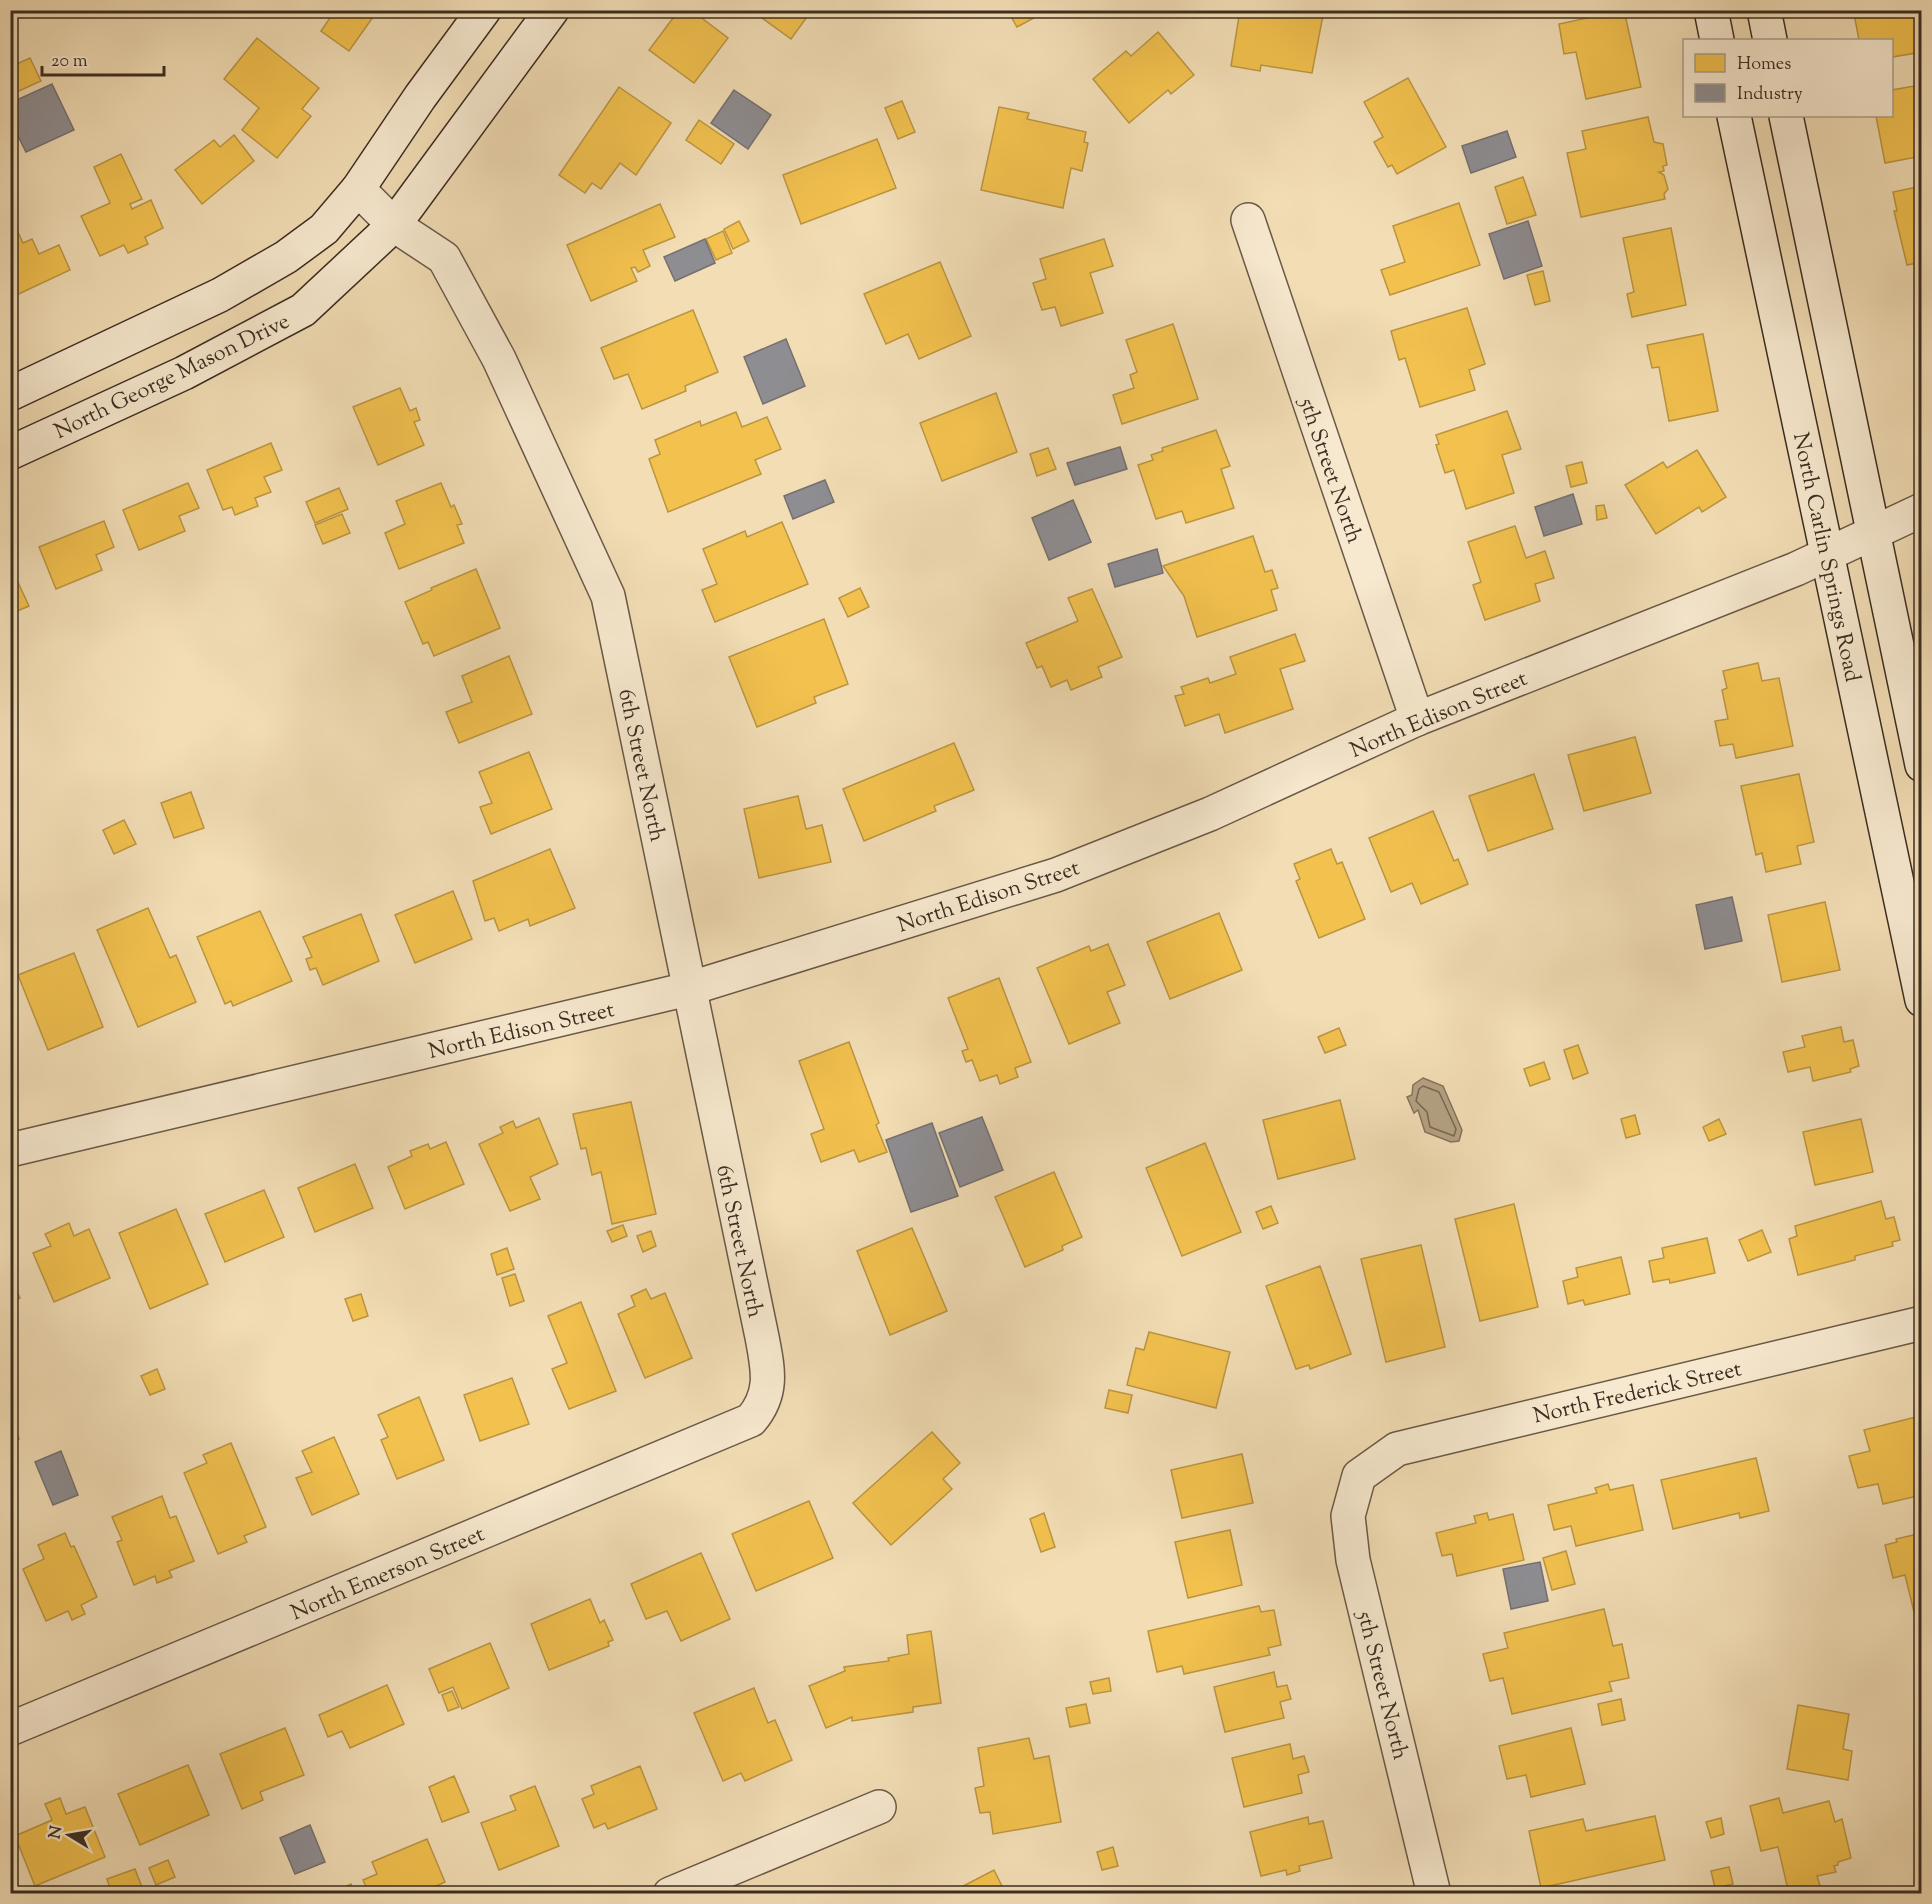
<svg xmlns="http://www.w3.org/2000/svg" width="1932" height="1904" viewBox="0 0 1932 1904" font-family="'Sorts Mill Goudy',serif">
<rect width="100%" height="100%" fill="#f2ddb5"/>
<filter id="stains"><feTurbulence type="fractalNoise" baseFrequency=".00333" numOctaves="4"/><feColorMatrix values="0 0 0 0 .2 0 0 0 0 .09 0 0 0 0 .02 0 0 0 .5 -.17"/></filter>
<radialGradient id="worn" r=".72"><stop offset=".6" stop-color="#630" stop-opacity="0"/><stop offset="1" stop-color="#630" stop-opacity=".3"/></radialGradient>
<!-- water -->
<path fill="#b4a183" stroke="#84735c" stroke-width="1.5" d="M1423,1078L1443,1086L1462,1130L1459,1141L1451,1142L1425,1132L1418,1110L1414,1113L1407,1097L1412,1095L1413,1085Z"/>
<!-- homes -->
<g fill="#f2c14e" stroke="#bb9541" stroke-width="1.5">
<path d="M326,10H378L349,51L321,31L332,15Z"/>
<path d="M679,10H691L728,38L694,83L649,50Z"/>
<path d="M751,10H812L791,39Z"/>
<path d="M1015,10H1030L1034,18L1017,27L1009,13Z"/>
<path d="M1240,10H1324L1312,73L1261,65L1260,71L1231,66Z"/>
<path d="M1624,10L1641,87L1586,99L1576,52L1564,54L1559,24Z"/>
<path d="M1871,10H1922V52L1892,57V40H1859L1854,14Z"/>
<path d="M1158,32L1194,75L1171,94L1168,90L1129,123L1093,79L1126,51L1131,56Z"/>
<path d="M257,38L319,88L302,109L311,116L277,158L242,130L259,108L224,79Z"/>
<path d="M30,58L41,81L10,95V67Z"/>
<path d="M1408,78L1446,147L1397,174L1392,165L1388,167L1374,142L1383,137L1364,102Z"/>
<path d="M1914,86L1922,120V156L1885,163L1876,116H1892V90Z"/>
<path d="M619,87L671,123L636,175L620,163L601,189L592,183L585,193L559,175Z"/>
<path d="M902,101L915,132L898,139L885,108Z"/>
<path d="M999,107L1029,113L1027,119L1086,132L1084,142L1088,143L1082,171L1071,168L1063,208L981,190Z"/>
<path d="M1648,117L1654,142L1663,144L1667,165L1663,166L1664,171L1659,172L1664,175L1668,189L1664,194L1665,199L1581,217L1567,153L1586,149L1582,131Z"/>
<path d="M699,120L734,144L721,164L686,140Z"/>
<path d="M234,135L254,161L202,204L175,170L214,140L220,147Z"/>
<path d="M877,139L896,188L801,224L783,175Z"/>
<path d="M121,154L142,199L130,204L132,209L151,200L163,228L145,237L148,244L128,253L124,245L100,256L81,216L110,203L94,167Z"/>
<path d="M1523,177L1536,215L1507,224L1495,187Z"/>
<path d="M1922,186V262L1907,265L1894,211H1897L1893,192Z"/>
<path d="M1459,203L1480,265L1390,295L1381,270L1405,262L1393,226Z"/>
<path d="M660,204L675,237L643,250L650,266L638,272L635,267L631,268L637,281L591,301L567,245Z"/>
<path d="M739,221L749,241L733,249L724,229Z"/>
<path d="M1671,228L1686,305L1632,317L1627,294L1634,292L1623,238Z"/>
<path d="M17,230L23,243L32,239L39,254L59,245L70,270L10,298V233Z"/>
<path d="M723,231L732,253L716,260L706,239Z"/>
<path d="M1104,239L1113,266L1090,273L1103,313L1061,326L1055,307L1042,310L1033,283L1046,279L1040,259Z"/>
<path d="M940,262L971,336L919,359L908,334L886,344L864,294Z"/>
<path d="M1543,271L1550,301L1535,305L1527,275Z"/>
<path d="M1467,308L1485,364L1469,370L1475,390L1420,407L1405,358L1399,360L1391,331Z"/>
<path d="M693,310L718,372L685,386L686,391L642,409L628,374L614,379L601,348Z"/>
<path d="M1173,324L1198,399L1122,424L1113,395L1134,388L1130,375L1137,372L1126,340Z"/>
<path d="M1703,334L1718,411L1669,421L1659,367L1652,368L1647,345Z"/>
<path d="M400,388L410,411L416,408L420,420L414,422L424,445L378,465L353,407Z"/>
<path d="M996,393L1017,452L942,481L920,423Z"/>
<path d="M1507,411L1521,449L1502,455L1514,493L1466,509L1454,470L1445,473L1436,445L1439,444L1436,435Z"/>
<path d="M736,412L742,427L767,417L781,449L755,460L761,474L668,512L649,459L660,454L655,440L700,421L701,426Z"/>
<path d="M1216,430L1230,466L1221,469L1234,508L1186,523L1182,511L1156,519L1138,465L1153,460L1151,455L1163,451L1162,448Z"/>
<path d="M271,443L282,470L264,477L271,492L255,498L258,506L235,515L232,507L223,510L207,470Z"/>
<path d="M1048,448L1056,469L1037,476L1030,454Z"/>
<path d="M1697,450L1726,497L1702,512L1699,507L1656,534L1625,485L1663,462L1667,468Z"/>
<path d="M1582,462L1587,483L1571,487L1566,466Z"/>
<path d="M188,483L199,508L179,516L185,531L139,550L123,510Z"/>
<path d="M441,483L451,507L454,505L462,524L457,525L464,543L399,569L385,533L405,524L396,501Z"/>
<path d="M339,488L348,509L315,523L306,502Z"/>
<path d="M1604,505L1607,518L1597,520L1596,506Z"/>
<path d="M342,514L350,533L323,544L315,525Z"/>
<path d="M104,521L114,547L96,555L102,570L56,589L39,547Z"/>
<path d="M782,522L808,584L715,622L702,590L717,584L703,549L745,531L747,537Z"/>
<path d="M1515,526L1526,558L1545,551L1554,578L1535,584L1540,601L1485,620L1473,585L1481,582L1468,542Z"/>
<path d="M1253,536L1265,572L1272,570L1278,588L1271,590L1277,610L1197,637L1184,596L1163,566Z"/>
<path d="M10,565L29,606L10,614Z"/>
<path d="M476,569L500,628L434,656L428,642L423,644L405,602L432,590L431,588Z"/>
<path d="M860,588L869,607L848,617L839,598Z"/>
<path d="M1092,589L1122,657L1098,667L1102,677L1071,690L1067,680L1051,687L1042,666L1037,668L1026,643L1078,621L1068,598Z"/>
<path d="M824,619L848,684L814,697L816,703L757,727L729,657Z"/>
<path d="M1295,634L1305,661L1280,669L1293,709L1225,733L1219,714L1185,726L1175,696L1184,694L1181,687L1208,678L1210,683L1236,674L1230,657Z"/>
<path d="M509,656L532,714L459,743L446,712L472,702L462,676Z"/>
<path d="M1758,663L1762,681L1779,678L1793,746L1736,758L1733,744L1720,746L1715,721L1728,719L1722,690L1727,688L1723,671Z"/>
<path d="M1635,737L1651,793L1584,811L1568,755Z"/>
<path d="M954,743L974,790L934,806L936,811L864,841L843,789Z"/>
<path d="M529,752L552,809L491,834L480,807L492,803L479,772Z"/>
<path d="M1534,774L1553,829L1488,851L1469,796Z"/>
<path d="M1799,774L1814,842L1797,846L1801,864L1766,872L1762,853L1756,855L1741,786Z"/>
<path d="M191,792L204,828L174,838L161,803Z"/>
<path d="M798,796L806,829L822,825L831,862L759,878L744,809Z"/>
<path d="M1433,811L1454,861L1458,859L1468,884L1421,904L1412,883L1391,892L1369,838Z"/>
<path d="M124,820L136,844L114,854L103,830Z"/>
<path d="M550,849L575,908L530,926L528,919L499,931L494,918L485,921L473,881Z"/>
<path d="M1331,849L1337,864L1342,862L1365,919L1319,938L1296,881L1300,879L1294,864Z"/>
<path d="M453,891L472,939L415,963L395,915Z"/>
<path d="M1825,902L1840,970L1782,982L1768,915Z"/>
<path d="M148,908L170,958L176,955L196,1002L138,1027L97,930Z"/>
<path d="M260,911L292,981L233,1006L231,1001L225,1004L197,937Z"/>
<path d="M1219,913L1242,970L1170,999L1147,942Z"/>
<path d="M361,914L379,961L323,985L316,968L310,970L306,959L312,957L303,937Z"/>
<path d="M1108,944L1125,985L1107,992L1120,1023L1069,1044L1037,968L1089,946L1091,951Z"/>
<path d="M74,953L103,1027L48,1050L18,975Z"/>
<path d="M999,978L1031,1062L1015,1068L1018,1077L1000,1084L997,1075L980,1081L972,1060L966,1062L962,1051L968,1049L948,998Z"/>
<path d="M1841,1027L1844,1042L1853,1040L1859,1066L1850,1069L1851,1072L1813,1081L1810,1067L1788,1072L1783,1052L1805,1047L1802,1036Z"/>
<path d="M1339,1028L1346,1045L1325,1053L1318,1037Z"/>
<path d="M849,1042L879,1123L876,1125L887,1152L859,1162L854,1150L821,1162L811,1134L824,1129L799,1061Z"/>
<path d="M1578,1045L1588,1073L1573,1079L1564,1050Z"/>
<path d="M1544,1062L1550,1079L1530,1086L1524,1069Z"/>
<path d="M1340,1100L1355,1159L1278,1179L1263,1120Z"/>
<path d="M631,1102L656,1214L612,1224L601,1172L592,1175L586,1148L581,1149L573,1114Z"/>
<path d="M1635,1115L1640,1134L1626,1138L1621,1119Z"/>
<path d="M539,1118L558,1164L530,1177L540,1199L510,1211L479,1144L503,1133L500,1127L513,1121L516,1128Z"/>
<path d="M1719,1119L1726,1134L1709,1141L1703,1127Z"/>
<path d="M1861,1119L1873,1172L1815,1185L1803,1132Z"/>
<path d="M446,1142L464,1184L405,1209L388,1167L412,1156L410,1151L428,1144L430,1149Z"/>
<path d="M1205,1143L1241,1232L1182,1256L1146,1168Z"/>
<path d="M355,1164L373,1208L315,1232L298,1188Z"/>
<path d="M1054,1172L1082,1237L1062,1246L1063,1250L1025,1267L995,1197Z"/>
<path d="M264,1190L284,1237L225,1262L205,1214Z"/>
<path d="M1881,1201L1886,1219L1894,1217L1900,1240L1892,1242L1893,1246L1855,1256V1260L1798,1275L1789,1239L1797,1236L1795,1226Z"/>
<path d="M1514,1204L1538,1307L1480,1321L1455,1219Z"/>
<path d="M1271,1206L1278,1223L1263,1229L1256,1212Z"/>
<path d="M176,1209L208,1284L150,1309L119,1233Z"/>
<path d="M69,1223L74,1236L89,1229L110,1278L54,1302L33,1253L51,1246L45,1234Z"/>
<path d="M623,1225L627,1236L612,1242L607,1231Z"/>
<path d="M912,1228L947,1311L890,1335L857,1251Z"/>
<path d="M1762,1230L1771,1252L1748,1261L1739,1240Z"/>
<path d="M651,1231L656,1246L643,1252L637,1236Z"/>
<path d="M1707,1238L1715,1273L1670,1283L1669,1279L1653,1282L1649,1261L1664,1258L1662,1248Z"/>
<path d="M1421,1245L1445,1347L1386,1362L1361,1259Z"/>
<path d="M507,1248L514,1269L497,1275L491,1254Z"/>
<path d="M1621,1257L1630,1294L1585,1305L1583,1300L1568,1304L1563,1281L1578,1277L1576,1268Z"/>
<path d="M1320,1266L1351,1354L1310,1369L1309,1365L1296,1369L1266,1286Z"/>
<path d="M10,1274L20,1298L10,1302Z"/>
<path d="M515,1274L524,1301L510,1306L502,1278Z"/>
<path d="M646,1289L651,1299L665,1293L692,1358L645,1378L618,1314L635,1306L631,1296Z"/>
<path d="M361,1294L368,1316L353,1321L345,1299Z"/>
<path d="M581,1302L616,1391L569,1409L552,1369L567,1363L548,1316Z"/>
<path d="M1149,1332L1230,1352L1216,1408L1127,1385L1136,1348L1144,1350Z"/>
<path d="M157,1369L165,1389L150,1395L141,1376Z"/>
<path d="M512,1378L529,1424L480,1441L464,1395Z"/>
<path d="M1109,1390L1132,1395L1128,1413L1105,1408Z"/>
<path d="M419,1397L444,1460L397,1479L381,1440L388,1437L378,1415Z"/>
<path d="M1920,1416L1922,1495L1883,1504L1878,1484L1858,1488L1849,1456L1870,1451L1864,1430Z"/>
<path d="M12,1417L19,1439L10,1442V1418Z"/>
<path d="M932,1432L960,1463L943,1479L952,1489L891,1545L853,1503Z"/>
<path d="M334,1437L359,1494L312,1515L296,1478L312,1472L302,1451Z"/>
<path d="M231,1443L266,1527L244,1536L247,1542L218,1554L184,1473L207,1463L203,1455Z"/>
<path d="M1242,1454L1253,1503L1182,1518L1171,1470Z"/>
<path d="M1756,1458L1769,1511L1740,1518L1739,1513L1673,1529L1661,1480Z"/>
<path d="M1608,1484L1610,1490L1633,1485L1643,1530L1576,1546L1571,1526L1554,1530L1548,1505L1597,1493L1595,1488Z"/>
<path d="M162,1496L170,1518L176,1516L194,1561L169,1571L172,1577L157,1583L155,1576L134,1585L117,1542L122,1540L112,1517Z"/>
<path d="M809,1501L833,1558L756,1591L732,1534Z"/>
<path d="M1044,1513L1055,1547L1041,1552L1030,1519Z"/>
<path d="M1487,1513L1489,1520L1513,1514L1524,1560L1457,1576L1452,1554L1442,1556L1436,1533L1476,1523L1474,1516Z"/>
<path d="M1230,1530L1242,1585L1188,1598L1175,1542Z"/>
<path d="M65,1533L71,1547L74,1546L97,1597L81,1605L85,1614L72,1620L68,1611L46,1621L23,1569L44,1559L38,1545Z"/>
<path d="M1922,1533V1610L1914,1612L1905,1575L1893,1578L1885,1545L1897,1542L1896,1539Z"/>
<path d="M1566,1551L1575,1584L1552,1590L1543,1558Z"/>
<path d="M701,1553L730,1619L681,1641L667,1611L646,1619L631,1584Z"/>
<path d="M590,1599L600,1623L604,1620L613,1640L608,1642L609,1646L549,1670L531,1624Z"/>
<path d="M1259,1606L1261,1612L1274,1610L1281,1645L1268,1648L1270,1655L1184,1674L1182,1666L1157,1672L1148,1631Z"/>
<path d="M1604,1609L1613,1646L1622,1644L1629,1678L1609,1682L1612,1691L1512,1714L1503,1678L1490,1681L1483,1654L1508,1648L1504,1633Z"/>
<path d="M931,1631L941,1703L913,1707V1712L852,1721V1717L826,1728L809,1686L845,1671L844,1667L889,1661L888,1658L909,1654L907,1635Z"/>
<path d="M490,1643L509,1688L462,1709L453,1687L439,1693L429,1669Z"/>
<path d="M1274,1672L1277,1687L1287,1685L1291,1699L1280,1702L1284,1718L1225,1732L1214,1687Z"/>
<path d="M1109,1678L1111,1691L1093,1694L1090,1682Z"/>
<path d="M387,1685L404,1724L350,1748L342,1731L328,1737L319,1715Z"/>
<path d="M754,1688L768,1723L775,1720L792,1760L745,1781L741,1773L723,1781L694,1713Z"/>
<path d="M452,1691L459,1707L448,1711L442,1695Z"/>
<path d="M1621,1699L1625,1720L1602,1725L1598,1704Z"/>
<path d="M1086,1704L1090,1723L1070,1727L1066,1708Z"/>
<path d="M1798,1705L1849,1714L1843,1749L1852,1751L1848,1780L1787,1769Z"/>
<path d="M285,1728L304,1775L260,1792L263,1800L242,1809L220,1754Z"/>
<path d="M1571,1728L1585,1784L1531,1797L1526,1775L1507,1779L1499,1746Z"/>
<path d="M1029,1738L1034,1759L1049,1756L1061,1822L993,1834L990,1812L980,1813L975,1788L984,1786L978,1748Z"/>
<path d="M1290,1744L1293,1759L1304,1756L1309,1772L1298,1775L1302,1793L1244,1807L1232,1758Z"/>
<path d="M188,1765L209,1815L140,1845L118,1794Z"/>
<path d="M640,1766L657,1809L608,1829L605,1823L594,1828L582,1799L594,1794L591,1786Z"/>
<path d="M454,1776L469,1812L442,1822L429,1787Z"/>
<path d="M535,1786L559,1846L499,1870L481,1823L516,1810L510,1796Z"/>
<path d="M60,1798L66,1814L85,1807L105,1857L35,1886L15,1836L52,1820L45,1804Z"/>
<path d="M1779,1798L1783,1813L1829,1801L1835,1822L1842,1819L1851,1858L1838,1862V1865L1834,1866L1836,1872L1817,1876L1822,1892L1789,1894L1778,1847L1761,1851L1750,1806Z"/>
<path d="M1655,1816L1665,1860L1541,1888L1529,1831L1583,1819L1586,1831Z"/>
<path d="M1308,1817L1309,1824L1323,1821L1332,1858L1299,1866L1300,1871L1287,1875L1286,1870L1261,1876L1250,1832Z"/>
<path d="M1721,1818L1724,1834L1711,1838L1706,1822Z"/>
<path d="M427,1839L445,1882L427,1890L428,1894H369L363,1880L377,1874L372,1862Z"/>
<path d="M1113,1847L1118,1866L1102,1870L1097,1852Z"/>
<path d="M168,1860L175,1877L156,1885L149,1868Z"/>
<path d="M1729,1867L1733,1884L1715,1888L1711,1871Z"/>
<path d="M135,1869L143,1890L135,1894H112L107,1879Z"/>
<path d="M994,1870L1006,1894H948Z"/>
<path d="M351,1884L355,1894H345L342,1888Z"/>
</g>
<!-- industry -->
<g fill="#8d8d92" stroke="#757070" stroke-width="1.5">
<path d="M52,84L74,130L26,152L10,120V103Z"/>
<path d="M734,90L771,115L748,149L711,123Z"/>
<path d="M1507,131L1516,157L1471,173L1462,146Z"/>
<path d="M1528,221L1542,266L1504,279L1489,234Z"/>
<path d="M705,239L715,263L675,281L664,257Z"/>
<path d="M786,339L805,386L763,404L744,357Z"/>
<path d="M1120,447L1127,469L1075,485L1067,463Z"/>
<path d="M825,480L834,502L793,519L784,496Z"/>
<path d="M1573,494L1582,524L1544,536L1535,507Z"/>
<path d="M1073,500L1091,542L1049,560L1032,518Z"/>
<path d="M1157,549L1163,573L1115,587L1108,564Z"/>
<path d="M1732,897L1742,941L1705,949L1696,905Z"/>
<path d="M982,1117L1003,1170L960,1187L939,1133Z"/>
<path d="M932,1123L958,1196L911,1212L886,1140Z"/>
<path d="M61,1451L78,1495L53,1505L35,1462Z"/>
<path d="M1540,1562L1548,1601L1511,1609L1503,1569Z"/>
<path d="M310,1825L325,1862L295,1874L280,1838Z"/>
</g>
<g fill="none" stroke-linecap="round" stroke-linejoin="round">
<!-- shore -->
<path stroke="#786752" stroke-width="1.5" d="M1423,1086L1439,1092L1456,1129L1454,1136L1430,1127L1427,1112L1416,1101L1419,1089Z"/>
<!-- street casing -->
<g stroke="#6a5947" stroke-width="36">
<g id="street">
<path d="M1248,220L1417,719"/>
<path d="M10,1150L688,989L1056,875L1210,814L1417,719L1796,569L1922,510"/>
<path d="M10,1729L751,1420C774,1393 768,1369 762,1337L608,596L499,359L444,258L394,225L358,189"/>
<path d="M670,1894L879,1807"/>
<path d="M1434,1894L1353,1560L1348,1516L1359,1476L1397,1449L1922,1323"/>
</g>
</g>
<!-- secondary casing -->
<g stroke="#3c2d22" stroke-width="36">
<g id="secondary">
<path d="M1711,10L1717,40"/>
<path d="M1764,10L1770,40"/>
<path d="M1734,116L1922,1000"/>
<path d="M1786,116L1922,765"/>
<path d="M10,394L220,295L286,257L324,229L358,189L420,97L484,10"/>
<path d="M10,453L184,373L303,310L394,225L552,10"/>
</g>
</g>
<!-- street -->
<use href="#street" stroke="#f7e9cf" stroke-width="33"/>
<!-- secondary -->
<use href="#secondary" stroke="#f7e9cf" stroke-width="33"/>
</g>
<g text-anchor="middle" stroke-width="6" stroke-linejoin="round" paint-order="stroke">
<!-- street labels -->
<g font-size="22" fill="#3c2d22" stroke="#f7e9cf">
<text transform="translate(171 375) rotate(-26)" y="8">North George Mason Drive</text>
<text transform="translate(1332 470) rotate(71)" y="8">5th Street North</text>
<text transform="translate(1828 557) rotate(78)" y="8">North Carlin Springs Road</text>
<text transform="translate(1438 713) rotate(-23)" y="8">North Edison Street</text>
<text transform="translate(643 765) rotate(78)" y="8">6th Street North</text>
<text transform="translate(988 895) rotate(-18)" y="8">North Edison Street</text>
<text transform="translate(521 1029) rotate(-13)" y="8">North Edison Street</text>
<text transform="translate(741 1241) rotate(78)" y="8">6th Street North</text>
<text transform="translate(1637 1391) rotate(-13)" y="8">North Frederick Street</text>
<text transform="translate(387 1572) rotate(-23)" y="8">North Emerson Street</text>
<text transform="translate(1384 1685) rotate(76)" y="8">5th Street North</text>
</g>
</g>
<!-- margin -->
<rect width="1932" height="1904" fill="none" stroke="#f2ddb5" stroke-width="36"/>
<rect x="12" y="12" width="1908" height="1880" fill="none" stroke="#3c2d22" stroke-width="3"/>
<rect x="18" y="18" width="1896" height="1868" fill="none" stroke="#3c2d22" stroke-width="1.5"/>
<!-- legend -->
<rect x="1683" y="39" width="210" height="78" fill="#f7e9cf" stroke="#ac9e8a" stroke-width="1.5"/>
<rect x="1695" y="54" width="30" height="18" fill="#f2c14e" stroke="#ac9e8a" stroke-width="1.5"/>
<text x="1737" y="69" font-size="18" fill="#3c2d22">Homes</text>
<rect x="1695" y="84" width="30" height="18" fill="#8d8d92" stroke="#ac9e8a" stroke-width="1.5"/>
<text x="1737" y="99" font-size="18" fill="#3c2d22">Industry</text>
<!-- north arrow -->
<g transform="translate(69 1835) rotate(281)" stroke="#f7e9cf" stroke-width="4.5" paint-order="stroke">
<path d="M0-4.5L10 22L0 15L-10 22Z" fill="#3c2d22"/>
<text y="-9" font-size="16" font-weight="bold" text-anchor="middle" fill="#3c2d22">N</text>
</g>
<!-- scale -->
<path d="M42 66v9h122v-9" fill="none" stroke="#3c2d22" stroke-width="3"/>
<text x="51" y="66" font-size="18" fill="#3c2d22" stroke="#f7e9cf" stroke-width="4.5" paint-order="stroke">20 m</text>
<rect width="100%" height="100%" filter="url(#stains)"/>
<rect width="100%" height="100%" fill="url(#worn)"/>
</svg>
